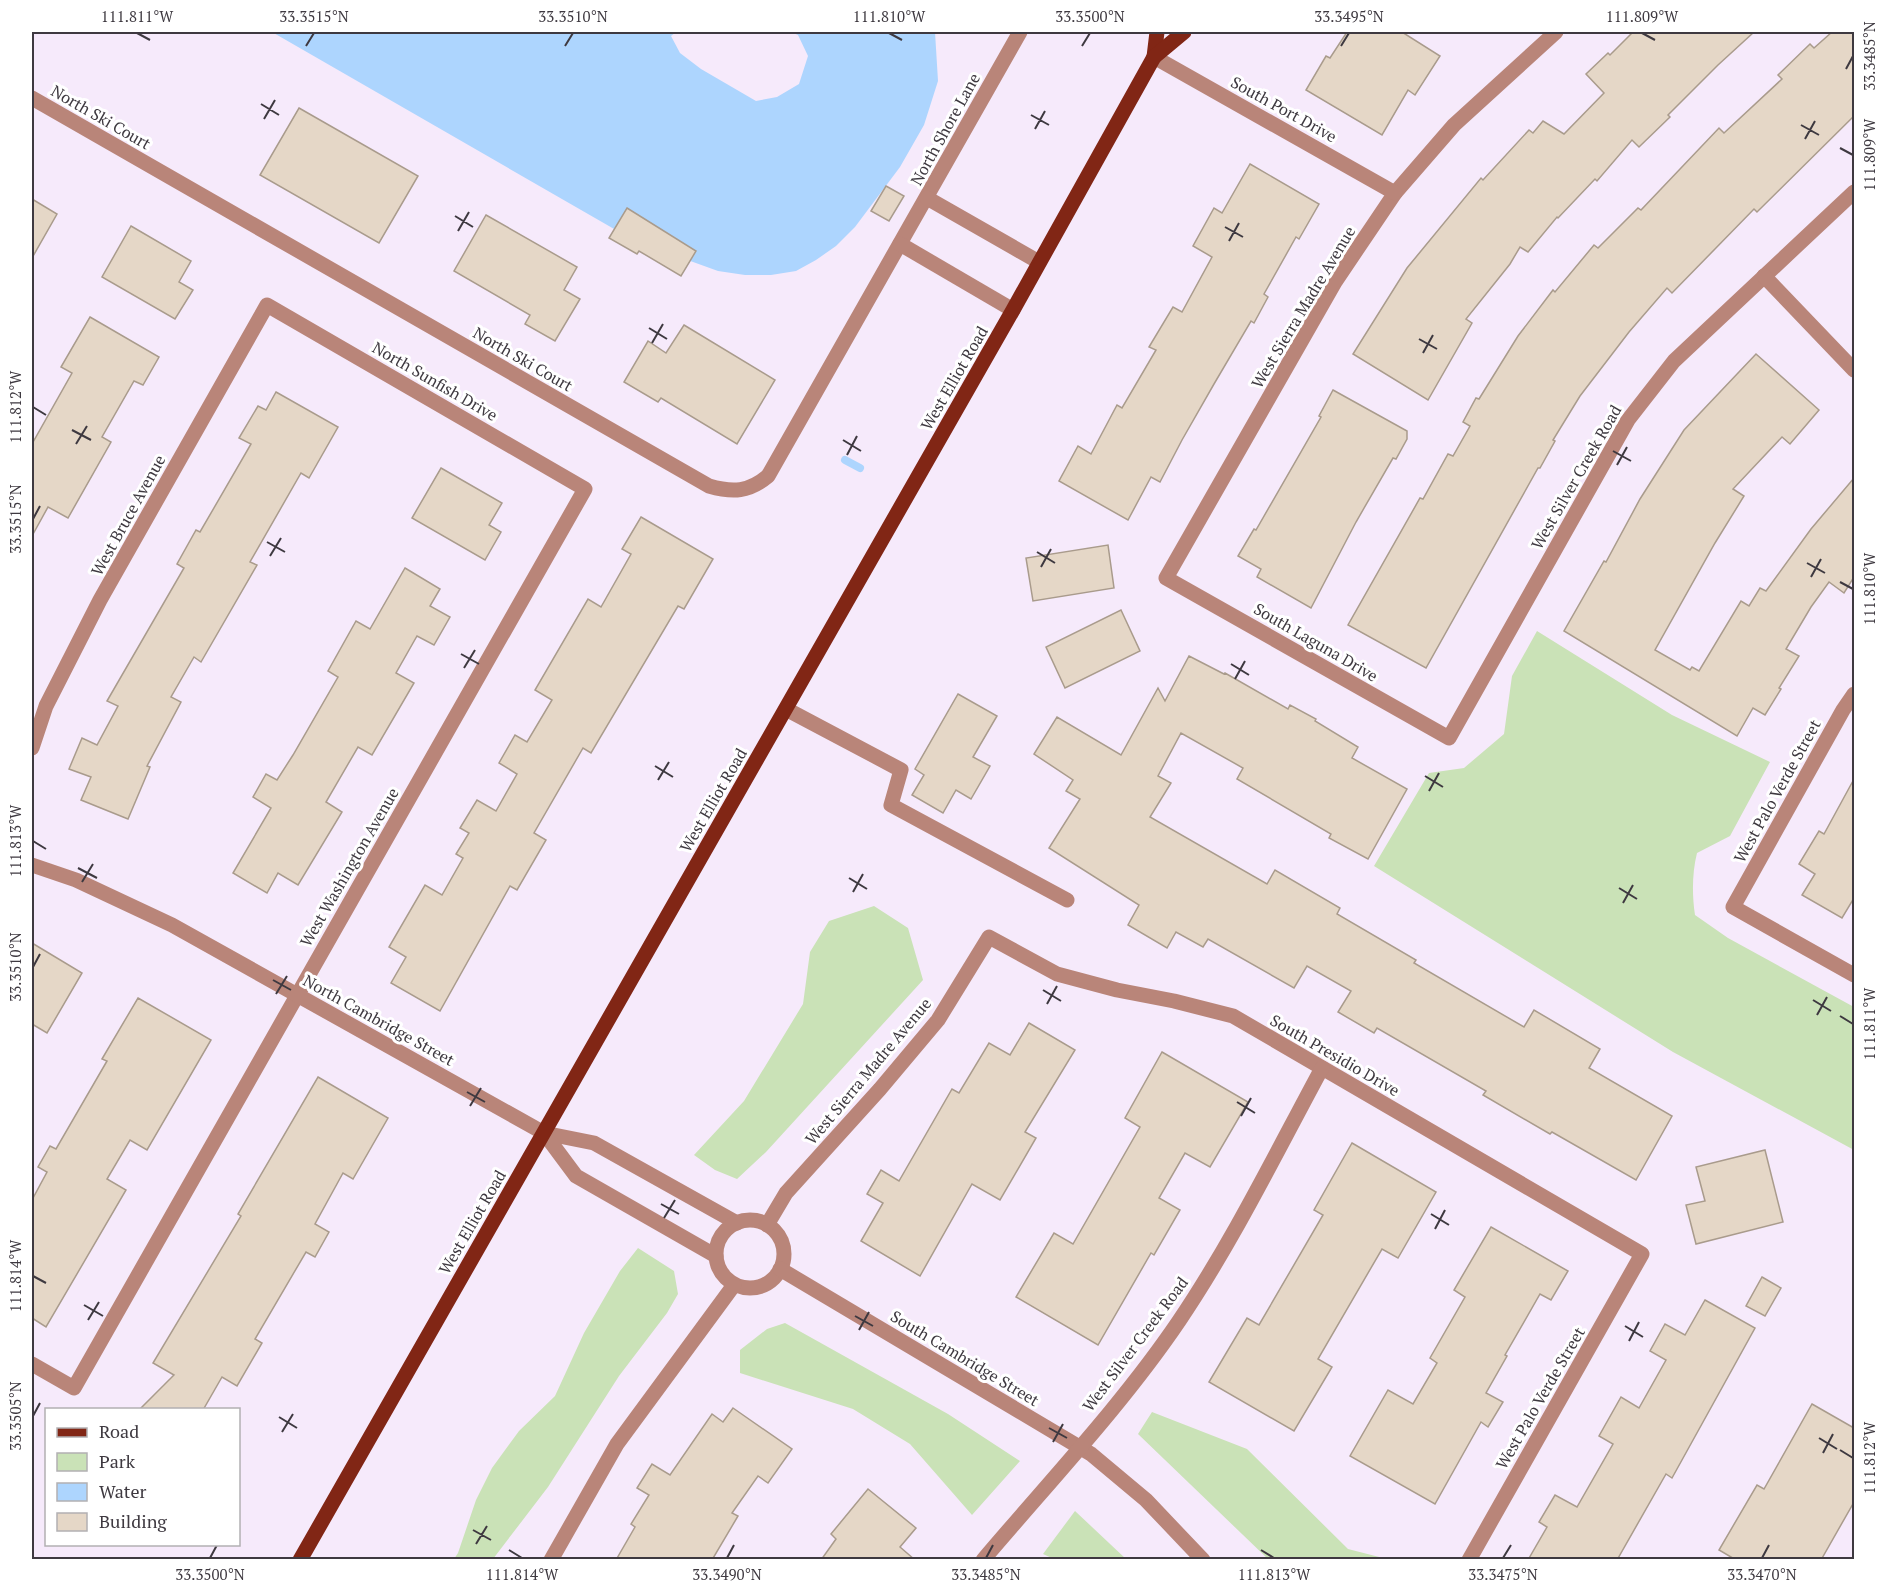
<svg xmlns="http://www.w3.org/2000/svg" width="1886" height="1591" viewBox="0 0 1886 1591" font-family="'PT Serif',serif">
<rect width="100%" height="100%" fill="#f6eafb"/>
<!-- green -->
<g fill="#cae2b7">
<path d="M1537,631L1672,715L1770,762L1730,836L1697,853C1692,873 1692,895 1695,915L1728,938L1854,1007V1150L1673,1052L1374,866L1429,773L1464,768L1504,734L1512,676Z"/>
<path d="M874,906L908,928L923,980L766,1152L737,1179L715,1170L694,1155L744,1101L803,1004L810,952L829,921Z"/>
<path d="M638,1248L674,1271L678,1294L667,1313L619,1376L548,1487L493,1559H454L458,1553L476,1500L492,1468L519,1431L555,1396L584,1333L620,1271Z"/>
<path d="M785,1323L948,1414L1020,1461L972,1515L910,1444L853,1409L740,1373V1350L767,1329Z"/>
<path d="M1152,1412L1247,1449L1348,1549L1387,1559H1268L1138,1434Z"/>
<path d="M1075,1511L1126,1559H1054L1043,1554Z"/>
</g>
<!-- water -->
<path fill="#add5fe" d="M272,32H676L671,36L680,53L701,69L756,101L777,97L799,84L808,56L798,35L791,32H935L938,81L924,125L900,167L855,227L836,246L816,260L796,271L771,275H745L718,271L635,241Z"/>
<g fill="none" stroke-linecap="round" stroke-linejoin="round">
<!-- stream -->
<path stroke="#add5fe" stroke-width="8" d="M845,460L860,468"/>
</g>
<!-- building -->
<g fill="#e5d7c7" stroke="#a99b8c" stroke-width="1.5">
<path d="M1347,32H1402L1440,56L1415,95L1408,90L1382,135L1306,90L1326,56L1330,58Z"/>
<path d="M1633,32H1754L1718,65L1668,115L1670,117L1639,147L1632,140L1597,181L1595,179L1558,218L1557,217L1528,252L1520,247L1510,264L1466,319L1472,323L1428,400L1353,354L1407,268L1481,178L1483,180L1529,130L1533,133L1543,121L1564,134L1604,93L1586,74L1608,53L1610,55Z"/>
<path d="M1832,32H1854V116L1757,212L1754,209L1672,293L1667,288L1629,332L1580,396L1553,440L1555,441L1540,468H1538L1426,668L1348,625L1420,498L1423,499L1448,454L1453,456L1470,426L1463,422L1476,398L1479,399L1518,336L1553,290L1555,292L1594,245L1598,248L1638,208L1641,210L1719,128L1724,133L1782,79L1778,75L1810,44L1814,48Z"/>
<path d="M299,108L418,176L379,243L260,175Z"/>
<path d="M1250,164L1319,204L1299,239L1296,237L1264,294L1268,297L1254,323L1251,321L1214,384L1182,440L1160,482L1151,477L1128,520L1059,481L1078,446L1091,454L1117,405L1122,408L1156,350L1149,347L1173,307L1182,312L1212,257L1193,246L1214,208L1222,213Z"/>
<path d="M886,186L904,196L889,221L871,211Z"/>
<path d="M32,199L57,214L32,258Z"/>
<path d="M627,208L696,251L681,276L639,251L637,254L609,238Z"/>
<path d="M486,215L577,267L564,290L580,299L555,341L525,324L530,315L454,271Z"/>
<path d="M131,226L191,261L179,282L193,290L175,319L102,277Z"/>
<path d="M90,317L159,357L143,385L134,381L102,437L111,442L68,518L48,507L32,536V444L72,373L61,367Z"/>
<path d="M684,325L775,380L737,444L661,398L658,402L624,382L648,341L666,353Z"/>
<path d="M1756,354L1819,410L1790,444L1782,437L1733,489L1744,496L1715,543L1655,650L1690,670L1692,667L1699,671L1741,601L1749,606L1760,588L1766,591L1811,529L1854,478V577L1844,593L1829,582L1811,607L1786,649L1799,656L1779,688L1781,689L1765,715L1753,708L1737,736L1564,631L1604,561L1606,562L1640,499L1684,430Z"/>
<path d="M1333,390L1407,431V439L1396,459L1393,458L1356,522L1311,608L1257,577L1261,569L1238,556L1254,529L1256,530L1321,417L1319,416Z"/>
<path d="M276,392L338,427L309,478L301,473L250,562L257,565L201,662L194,657L171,697L181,702L147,766L150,767L128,819L81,800L91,777L69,769L82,738L97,745L118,706L107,701L184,568L177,564L196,530L200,532L251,444L239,438L258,406L266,410Z"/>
<path d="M441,468L502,503L489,525L501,532L485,560L412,518Z"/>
<path d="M641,517L713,559L684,609L678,606L591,753L583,748L534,833L546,840L517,890L510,886L440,1011L391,983L406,957L389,947L425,885L442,895L463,858L456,854L469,833L460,828L477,800L496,811L517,774L499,763L515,735L527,742L552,700L535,690L588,599L601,607L631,554L622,549Z"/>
<path d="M1108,545L1114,588L1033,601L1026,558Z"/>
<path d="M405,568L440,589L430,606L450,617L434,645L417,636L396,673L414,683L372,755L358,747L326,802L342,812L298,885L278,873L267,893L233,873L271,808L253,797L266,774L277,780L293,755L338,677L328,671L356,621L370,629Z"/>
<path d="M1121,610L1140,651L1065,688L1046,647Z"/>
<path d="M1189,656L1224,674L1225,673L1288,709L1290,705L1316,719L1315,721L1358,747L1352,758L1407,789L1368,859L1329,838L1331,834L1237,779L1243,768L1181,733L1158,776L1171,783L1150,817L1267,884L1275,870L1340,908L1337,914L1416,960L1414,963L1524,1027L1534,1010L1600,1049L1589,1068L1672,1116L1636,1180L1552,1132L1550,1134L1483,1095L1486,1091L1377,1028L1374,1033L1338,1012L1351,991L1307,966L1294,988L1208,939L1203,947L1176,932L1167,948L1128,925L1139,905L1049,848L1080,799L1066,791L1073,780L1034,754L1057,717L1121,755L1158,688L1165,701Z"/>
<path d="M958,694L997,716L973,757L990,766L971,799L956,790L943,813L912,795L924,775L915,769Z"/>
<path d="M1854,779V898L1842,918L1802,895L1815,874L1799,864L1819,831L1824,834Z"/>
<path d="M32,943L82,973L47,1033L32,1024Z"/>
<path d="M138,998L211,1040L147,1150L130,1140L107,1179L126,1190L46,1327L32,1318V1200L47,1172L38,1167L50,1146L56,1149L107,1061L102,1059Z"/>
<path d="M1029,1023L1075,1050L1025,1132L1036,1138L1000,1200L972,1184L920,1276L861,1241L883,1203L867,1194L881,1170L899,1181L952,1089L959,1093L989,1043L1010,1055Z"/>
<path d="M1162,1052L1248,1102L1210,1167L1185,1153L1159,1198L1180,1210L1154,1255L1151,1253L1098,1345L1016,1297L1054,1233L1073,1244L1140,1127L1125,1118Z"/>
<path d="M318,1077L388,1118L353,1179L343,1173L315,1224L329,1232L315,1257L306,1252L255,1339L262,1343L237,1386L222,1377L203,1410H139L174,1375L153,1363L241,1216L238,1214Z"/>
<path d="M1352,1143L1436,1192L1398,1258L1382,1249L1318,1359L1332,1367L1294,1431L1209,1382L1247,1318L1259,1325L1323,1215L1314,1210Z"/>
<path d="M1765,1150L1783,1222L1696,1244L1686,1205L1705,1201L1696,1167Z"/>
<path d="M1491,1227L1568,1271L1551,1300L1540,1294L1505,1355L1507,1356L1486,1393L1503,1402L1488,1427L1481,1422L1435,1504L1350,1456L1388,1390L1413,1404L1437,1363L1430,1358L1465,1297L1454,1290Z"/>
<path d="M1762,1277L1781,1288L1765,1316L1746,1306Z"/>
<path d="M1705,1300L1755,1328L1672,1478L1666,1474L1617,1560H1528L1547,1527L1539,1522L1555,1495L1577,1507L1613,1444L1599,1436L1621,1397L1639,1408L1666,1360L1650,1351L1665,1324L1685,1335Z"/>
<path d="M1812,1404L1854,1428V1502L1821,1560H1736L1719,1550L1757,1485L1764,1489Z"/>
<path d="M733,1408L792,1449L768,1483L758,1476L732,1513L738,1516L712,1560H616L635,1527L631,1524L649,1495L637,1488L652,1464L670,1475L712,1414L723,1422Z"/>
<path d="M868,1489L916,1528L900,1547L915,1560H821L836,1539L831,1534Z"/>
</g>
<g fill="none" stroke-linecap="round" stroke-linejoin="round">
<!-- minor -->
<g stroke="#b98579" stroke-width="15">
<path d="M1556,32L1454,125L1395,193L1335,282L1166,578L1449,738L1628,420L1674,361L1854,192"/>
<path d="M1154,57L1395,193"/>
<path d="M32,98L709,486C733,493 749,492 768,476L1020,32"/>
<path d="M927,198L1039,262"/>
<path d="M900,244L1013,310"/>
<path d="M1764,276L1854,370"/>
<path d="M1854,694L1843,710L1733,907L1854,975"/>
<path d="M786,709L901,770L891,805L1067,900"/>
<path d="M32,748L46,706L100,600L267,305L585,489L74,1388L32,1364"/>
<path d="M32,865L76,880L172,925L544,1133L594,1143L737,1223"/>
<path d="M544,1133L576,1176L716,1256"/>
<circle cx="750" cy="1254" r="34"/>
<path d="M767,1225L786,1193L880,1089L938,1020L989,937L1057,974L1117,990L1174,1001L1233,1016L1642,1254L1469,1560"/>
<path d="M780,1269L1091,1454L1146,1500L1203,1560"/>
<path d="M551,1560L617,1444L734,1285"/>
<path d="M983,1560C1049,1482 1122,1405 1179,1321C1233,1241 1276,1153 1322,1068"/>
</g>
<!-- major -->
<g stroke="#812615" stroke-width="15">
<path d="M1154,57L1157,32"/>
<path d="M300,1560L1013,310L1154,57L1184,32"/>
</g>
</g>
<!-- ticks -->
<path fill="none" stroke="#3e3940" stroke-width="2" d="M137,33L150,40M889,33L902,40M1642,33L1655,40M306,46L314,33M565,46L573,33M1082,46L1090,33M1341,46L1349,33M1846,69L1853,56M261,104L279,115M1031,115L1049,125M264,119L275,100M1801,125L1819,135M1035,129L1045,111M1805,139L1815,121M1840,148L1853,155M455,216L473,227M1225,227L1243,237M458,231L469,212M1229,241L1239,223M649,328L667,339M1419,339L1437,349M652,343L663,324M1423,353L1433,335M33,407L46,415M72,430L91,440M843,440L861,451M76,444L87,426M1613,451L1631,461M847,455L857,436M1617,465L1627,447M33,519L40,506M267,542L285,552M1037,552L1055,563M270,556L281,538M1807,563L1825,573M1041,567L1051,549M1811,577L1821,559M1840,582L1853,589M461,654L479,664M1231,664L1249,675M464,668L475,650M1235,679L1245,661M655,766L673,777M1425,776L1443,787M658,780L669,762M1429,791L1439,773M33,841L46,849M78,868L97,878M849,878L867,889M82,882L93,864M1619,888L1637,899M853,892L863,874M1623,903L1633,885M33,967L40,954M273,980L291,990M1043,990L1061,1001M276,994L287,976M1813,1000L1831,1011M1047,1004L1057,986M1817,1015L1827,997M1840,1016L1853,1024M467,1092L485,1102M1237,1102L1255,1113M470,1106L481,1088M1241,1116L1251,1098M661,1204L679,1214M1431,1214L1449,1225M664,1218L675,1200M1435,1229L1445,1210M33,1276L46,1283M84,1305L103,1316M855,1316L873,1326M88,1320L99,1302M1625,1326L1643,1337M859,1330L869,1312M1629,1341L1639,1322M33,1416L40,1403M279,1417L297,1428M1049,1428L1067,1438M282,1432L293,1414M1819,1438L1837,1449M1053,1442L1063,1424M1840,1450L1853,1458M1823,1453L1833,1434M473,1530L491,1540M476,1544L487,1526M509,1550L522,1558M1261,1550L1274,1558M210,1558L217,1545M727,1558L734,1545M986,1558L993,1545M1503,1558L1511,1545M1762,1558L1769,1545"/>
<g text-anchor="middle" stroke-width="6" stroke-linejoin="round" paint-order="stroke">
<!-- street labels -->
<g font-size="16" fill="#3e3940" stroke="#fff">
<text transform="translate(1284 109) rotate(29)" y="6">South Port Drive</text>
<text transform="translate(101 117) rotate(30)" y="6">North Ski Court</text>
<text transform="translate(945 129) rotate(-61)" y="6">North Shore Lane</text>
<text transform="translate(1303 307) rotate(-59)" y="6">West Sierra Madre Avenue</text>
<text transform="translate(523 359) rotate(30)" y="6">North Ski Court</text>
<text transform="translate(954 378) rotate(-60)" y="6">West Elliot Road</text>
<text transform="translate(435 381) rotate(30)" y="6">North Sunfish Drive</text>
<text transform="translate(1576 477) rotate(-60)" y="6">West Silver Creek Road</text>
<text transform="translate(128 515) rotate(-61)" y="6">West Bruce Avenue</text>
<text transform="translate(1316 642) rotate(30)" y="6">South Laguna Drive</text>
<text transform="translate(1777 791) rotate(-61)" y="6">West Palo Verde Street</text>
<text transform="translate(713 800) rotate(-60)" y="6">West Elliot Road</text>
<text transform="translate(349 867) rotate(-60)" y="6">West Washington Avenue</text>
<text transform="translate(379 1020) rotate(29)" y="6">North Cambridge Street</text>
<text transform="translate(1335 1055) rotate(30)" y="6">South Presidio Drive</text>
<text transform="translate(868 1071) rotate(-50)" y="6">West Sierra Madre Avenue</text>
<text transform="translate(472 1222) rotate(-60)" y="6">West Elliot Road</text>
<text transform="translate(1135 1344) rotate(-53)" y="6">West Silver Creek Road</text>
<text transform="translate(965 1358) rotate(31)" y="6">South Cambridge Street</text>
<text transform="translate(1540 1398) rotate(-60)" y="6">West Palo Verde Street</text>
</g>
</g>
<!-- border -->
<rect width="1886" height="1591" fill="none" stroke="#ffffff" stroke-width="66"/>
<!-- legend -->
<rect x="45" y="1408" width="195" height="138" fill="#ffffff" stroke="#b2b0b3" stroke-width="1.5"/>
<rect x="57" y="1428" width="30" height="9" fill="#812615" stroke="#b2b0b3" stroke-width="1.5"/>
<text x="99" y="1438" font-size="18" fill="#3e3940">Road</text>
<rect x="57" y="1453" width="30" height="18" fill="#cae2b7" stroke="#b2b0b3" stroke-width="1.5"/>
<text x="99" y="1468" font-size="18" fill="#3e3940">Park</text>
<rect x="57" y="1483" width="30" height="18" fill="#add5fe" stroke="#b2b0b3" stroke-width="1.5"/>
<text x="99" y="1498" font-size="18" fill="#3e3940">Water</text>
<rect x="57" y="1513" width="30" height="18" fill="#e5d7c7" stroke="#b2b0b3" stroke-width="1.5"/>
<text x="99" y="1528" font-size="18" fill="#3e3940">Building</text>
<rect x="33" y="33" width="1820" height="1525" fill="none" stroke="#3e3940" stroke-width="2"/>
<g font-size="15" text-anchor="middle" fill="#3e3940">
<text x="137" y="22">111.811°W</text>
<text x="314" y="22">33.3515°N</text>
<text x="573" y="22">33.3510°N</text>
<text x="889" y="22">111.810°W</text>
<text x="1090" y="22">33.3500°N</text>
<text x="1349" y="22">33.3495°N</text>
<text x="1642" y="22">111.809°W</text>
<text transform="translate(1870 56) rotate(-90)" y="5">33.3485°N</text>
<text transform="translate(1870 155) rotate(-90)" y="5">111.809°W</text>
<text transform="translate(16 407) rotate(-90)" y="5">111.812°W</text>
<text transform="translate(16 519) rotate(-90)" y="5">33.3515°N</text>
<text transform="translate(1870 589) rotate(-90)" y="5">111.810°W</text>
<text transform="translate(16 841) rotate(-90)" y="5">111.813°W</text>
<text transform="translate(16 967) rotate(-90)" y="5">33.3510°N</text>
<text transform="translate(1870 1024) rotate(-90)" y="5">111.811°W</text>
<text transform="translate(16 1276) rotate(-90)" y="5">111.814°W</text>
<text transform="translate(16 1416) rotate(-90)" y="5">33.3505°N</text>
<text transform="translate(1870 1458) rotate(-90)" y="5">111.812°W</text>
<text x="210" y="1580">33.3500°N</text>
<text x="522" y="1580">111.814°W</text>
<text x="727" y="1580">33.3490°N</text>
<text x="986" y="1580">33.3485°N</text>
<text x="1274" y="1580">111.813°W</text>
<text x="1503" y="1580">33.3475°N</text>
<text x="1762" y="1580">33.3470°N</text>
</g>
</svg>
